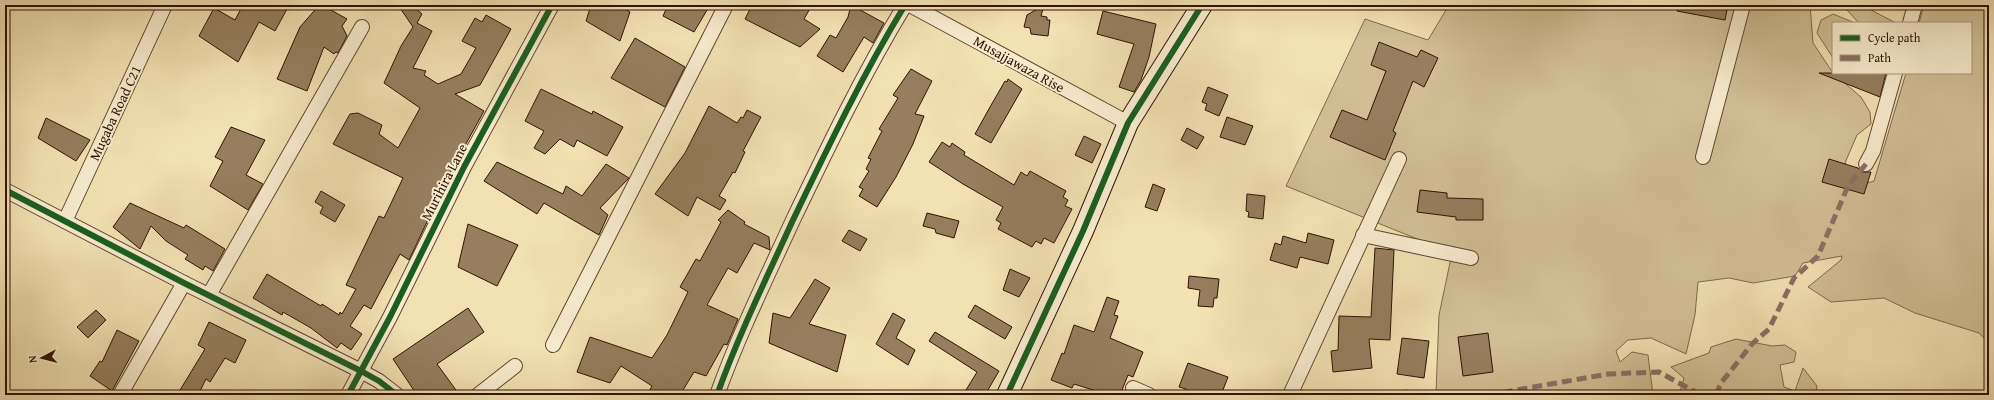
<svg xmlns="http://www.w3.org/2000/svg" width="1994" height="400" viewBox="0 0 1994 400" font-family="'Gentium Book Plus',serif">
<rect width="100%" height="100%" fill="#f2e1b3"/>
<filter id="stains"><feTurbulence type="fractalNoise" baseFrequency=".005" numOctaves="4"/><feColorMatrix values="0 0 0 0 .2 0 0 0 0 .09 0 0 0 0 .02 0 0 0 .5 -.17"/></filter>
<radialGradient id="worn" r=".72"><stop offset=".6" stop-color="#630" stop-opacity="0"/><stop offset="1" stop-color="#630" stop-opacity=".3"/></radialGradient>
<!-- green -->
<g fill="#d1be95" stroke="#82684c">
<path d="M1449,5H1810L1813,43L1833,73L1861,97L1870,112L1871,124L1857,135L1845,163L1854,187L1874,181L1906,73H1971V23H1919L1924,5H1989V343L1979,333L1915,313L1884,298L1831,302L1808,287L1841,260L1842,256L1803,263L1795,276L1753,283L1729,278L1698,282L1695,315L1686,354L1651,338L1628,340L1616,351L1620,362L1632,352L1648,355L1653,395H1403L1404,390L1436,393L1439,315L1452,253L1286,186L1365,19L1428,40Z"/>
<path d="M1833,5H1870L1871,10L1896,23H1859L1847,10Z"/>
<path d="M1833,14L1855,23H1833V58L1817,33L1821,20Z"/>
<path d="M1736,339L1772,346L1785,345L1796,352L1794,362L1780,365L1784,387L1795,391L1803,368L1817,386L1816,395H1679L1684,378L1671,367L1709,353L1711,347Z"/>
</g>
<!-- building -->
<g fill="#967e5e" stroke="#321202">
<path d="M243,5H279L287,9L275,31L259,22L238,62L199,36L214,8L235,20Z"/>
<path d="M322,5L347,19L342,26L347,36L338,53L336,52L334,54L324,47L307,91L277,79L300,27L314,11Z"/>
<path d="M398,5H412L422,14L417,23L432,31L413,68L426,71L424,75L438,84L461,74L476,48L462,41L475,18L482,22L486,15L511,29L480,85L455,94L484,111L451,171L409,260L400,254L371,309L364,305L350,326L362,334L351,350L341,343L337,348L311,328L283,312L282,315L253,298L267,274L321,306L322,304L339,315L340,312L342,314L356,289L346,285L379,216L384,218L403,178L333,144L350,114L358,113L382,125L379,134L398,148L420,108L384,83L401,46L413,27Z"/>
<path d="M591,5H619L630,12L620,41L586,21Z"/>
<path d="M668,5H710L694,32L663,16Z"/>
<path d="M752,5H812L804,19L820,29L800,47L745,19Z"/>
<path d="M851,5L884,23L873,43L864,37L843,72L817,56L830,35L836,38L848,17Z"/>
<path d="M1044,5L1041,16L1047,17V20H1050L1048,36L1031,34L1030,28L1024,27L1027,15Z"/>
<path d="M1677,5H1728L1725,20L1677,11Z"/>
<path d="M1103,11L1156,24L1149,57L1141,80L1134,92L1119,87L1134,44L1097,34Z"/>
<path d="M635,38L685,67L665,107L611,78Z"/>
<path d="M1379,42L1417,57L1421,50L1438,58L1424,87L1413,81L1393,131L1396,133L1385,160L1330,137L1342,110L1367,120L1386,71L1371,65Z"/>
<path d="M911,69L932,81L915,114L924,116L913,144L896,177L877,207L859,196L863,189L859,187L869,171L866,169L871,159L868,158L882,131L879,129L898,98L893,95Z"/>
<path d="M1819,73H1886L1880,97Z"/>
<path d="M1008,79L1022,89L991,143L975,134L990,107L1005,81L1007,82Z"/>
<path d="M1208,87L1228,95L1219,116L1205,110L1207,104L1202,102Z"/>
<path d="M541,89L592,114L593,111L623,127L607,156L577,140L574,147L560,139L545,154L534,148L544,131L525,121Z"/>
<path d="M709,106L737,123L741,117L743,118L747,110L761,117L743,151L745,152L735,173L733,172L719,196L726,200L720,210L697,197L688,216L655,194L685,153Z"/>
<path d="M1227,117L1253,126L1245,145L1220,137Z"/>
<path d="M46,118L90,140L76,161L38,138Z"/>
<path d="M231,127L265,140L246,175L263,184L248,210L210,186L223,161L215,157Z"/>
<path d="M1187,128L1204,137L1197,149L1181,140Z"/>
<path d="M1084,136L1101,144L1092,163L1075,155Z"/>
<path d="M942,142L950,147L952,143L965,152L964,155L1014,185L1021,172L1027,176L1030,171L1066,191L1063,197L1068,200L1065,206L1072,209L1054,243L1044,238L1041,244L1036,241L1032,247L998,229L1001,223L996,220L1003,207L963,184L929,162Z"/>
<path d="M1829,159L1858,168L1862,172H1871L1864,194L1822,182Z"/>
<path d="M497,162L563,194L566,186L582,196L606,164L629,178L600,208L608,215L599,235L544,203L537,214L484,181Z"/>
<path d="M1153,184L1165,189L1157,211L1145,207Z"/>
<path d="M1420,190L1447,193V198L1483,199V220H1456V217L1417,212Z"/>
<path d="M321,191L345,205L335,222L320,213L323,207L315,202Z"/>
<path d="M1247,194L1265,196L1263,219L1248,217L1249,212L1246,211Z"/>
<path d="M130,203L184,228L186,225L225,249L213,271L205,266L203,270L185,259L188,255L166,241L151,226L140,249L113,227Z"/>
<path d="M728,210L745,222L744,224L769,237L770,250L754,243L737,273L728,268L707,305L738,319L727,345L724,344L706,376L694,372L680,395H647L652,386L621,366L610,383L577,372L590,337L652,358L667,335L688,292L680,287L696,259L700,261L721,222L718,220Z"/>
<path d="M927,213L959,221L954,238L936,233L935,229L923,226Z"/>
<path d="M468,224L518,245L497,286L458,267Z"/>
<path d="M849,230L867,239L860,251L842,241Z"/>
<path d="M1308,233L1334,240L1328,264L1300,257L1297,268L1270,260L1275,243L1281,245L1283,236L1306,243Z"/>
<path d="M1375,248L1394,250L1390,340L1369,339L1372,368L1333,372L1331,351L1338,350L1339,316L1371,317Z"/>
<path d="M1010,269L1030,278L1019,297L1003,290Z"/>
<path d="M1189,276L1219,279L1217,298H1214L1213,307L1198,306L1200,290L1188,288Z"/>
<path d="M815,279L830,288L809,324L846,335L837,372L769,343L773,313L790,318Z"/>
<path d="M1107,297L1119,301L1114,315L1118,316L1110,338L1143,352L1133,377L1128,375L1120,395H1109L1074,384L1072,388L1051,380L1062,353L1064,354L1074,325L1094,332Z"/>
<path d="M975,305L1012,327L1005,339L968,317Z"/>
<path d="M468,308L484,332L437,364L456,390L450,395H417L393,359Z"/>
<path d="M96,310L106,320L88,338L77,327Z"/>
<path d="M893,313L905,320L896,338L915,350L908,365L876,344Z"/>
<path d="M209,322L246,340L235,363L225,358L210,382L206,379L198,395H177L205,349L198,345Z"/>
<path d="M117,330L139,341L112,391L90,376L100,361L102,362Z"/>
<path d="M935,332L999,371L985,395H963L977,372L929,341Z"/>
<path d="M1488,333L1493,372L1463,376L1458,337Z"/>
<path d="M1402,338L1429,341L1424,378L1397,374Z"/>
<path d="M1188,363L1228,377L1221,395H1187L1186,389L1179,387Z"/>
</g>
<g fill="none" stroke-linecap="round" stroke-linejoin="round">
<!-- street casing -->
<g stroke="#62462e" stroke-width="16">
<g id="street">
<path d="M910,5L1128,123"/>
<path d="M1910,23L1915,5"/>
<path d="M1703,157L1743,5"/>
<path d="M1866,164L1873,151L1895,73"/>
<path d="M5,190L184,283L361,371L379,381L397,395"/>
<path d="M65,221L165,5"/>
<path d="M1363,235L1471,258"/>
<path d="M209,295L362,27"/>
<path d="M553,345L726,5"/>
<path d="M1133,388L1149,395"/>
<path d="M120,395L184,283"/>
<path d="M348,395L390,317L464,167L552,5"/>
<path d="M478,395L515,366"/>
<path d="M717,395C739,334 766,279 793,220C828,147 863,74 905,5"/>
<path d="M1290,395L1399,159"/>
</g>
</g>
<!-- secondary casing -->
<g stroke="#321202" stroke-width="22">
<path id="secondary" d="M1007,395L1083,231L1128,123L1202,5"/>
</g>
<!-- street -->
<use href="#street" stroke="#f7ecce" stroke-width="14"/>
<!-- secondary -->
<use href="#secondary" stroke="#f7ecce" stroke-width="20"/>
<!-- quiet -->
<g stroke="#8d6e63" stroke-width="5" stroke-dasharray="10 5" stroke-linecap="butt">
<path d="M1488,395L1608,374L1659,372L1697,393"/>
<path d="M1716,395L1721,383L1752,344L1769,329L1794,278L1818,256L1848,186L1866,164"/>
</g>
<!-- cycleway casing -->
<g stroke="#f7ecce" stroke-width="8">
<g id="cycleway">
<path d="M5,190L184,283L361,371L379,381L397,395"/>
<path d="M348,395L390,317L464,167L552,5"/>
<path d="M717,395C739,334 766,279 793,220C828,147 863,74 905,5"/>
<path d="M1007,395L1083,231L1128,123L1202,5"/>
</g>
</g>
<!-- cycleway -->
<use href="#cycleway" stroke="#1b5e20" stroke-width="6"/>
</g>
<g text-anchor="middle" stroke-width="4" stroke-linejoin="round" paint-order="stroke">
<!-- street labels -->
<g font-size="14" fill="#321202" stroke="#f7ecce">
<text transform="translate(1019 64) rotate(29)" y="5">Musajjawaza Rise</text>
<text transform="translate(115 113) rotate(-65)" y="5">Mugaba Road C21</text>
<text transform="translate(444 182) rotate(-63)" y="5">Murihira Lane</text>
</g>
</g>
<!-- margin -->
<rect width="1994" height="400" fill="none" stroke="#f2e1b3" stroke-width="20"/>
<rect x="6" y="6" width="1982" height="388" fill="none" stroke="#321202" stroke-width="2"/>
<rect x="10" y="10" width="1974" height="380" fill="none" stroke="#321202"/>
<!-- legend -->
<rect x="1832" y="22" width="140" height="52" fill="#f7ecce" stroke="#a8957c"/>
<rect x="1840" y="35" width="20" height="6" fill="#1b5e20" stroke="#a8957c"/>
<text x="1868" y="42" font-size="12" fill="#321202">Cycle path</text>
<rect x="1840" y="55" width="20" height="6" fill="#8d6e63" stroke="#a8957c"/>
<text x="1868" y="62" font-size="12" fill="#321202">Path</text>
<!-- north arrow -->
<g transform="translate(42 358) rotate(263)" stroke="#f7ecce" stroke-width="3" paint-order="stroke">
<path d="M0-3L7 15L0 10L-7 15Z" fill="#321202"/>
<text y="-6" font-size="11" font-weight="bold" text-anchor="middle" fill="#321202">N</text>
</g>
<rect width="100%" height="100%" filter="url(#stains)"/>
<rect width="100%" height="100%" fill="url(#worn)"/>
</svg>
